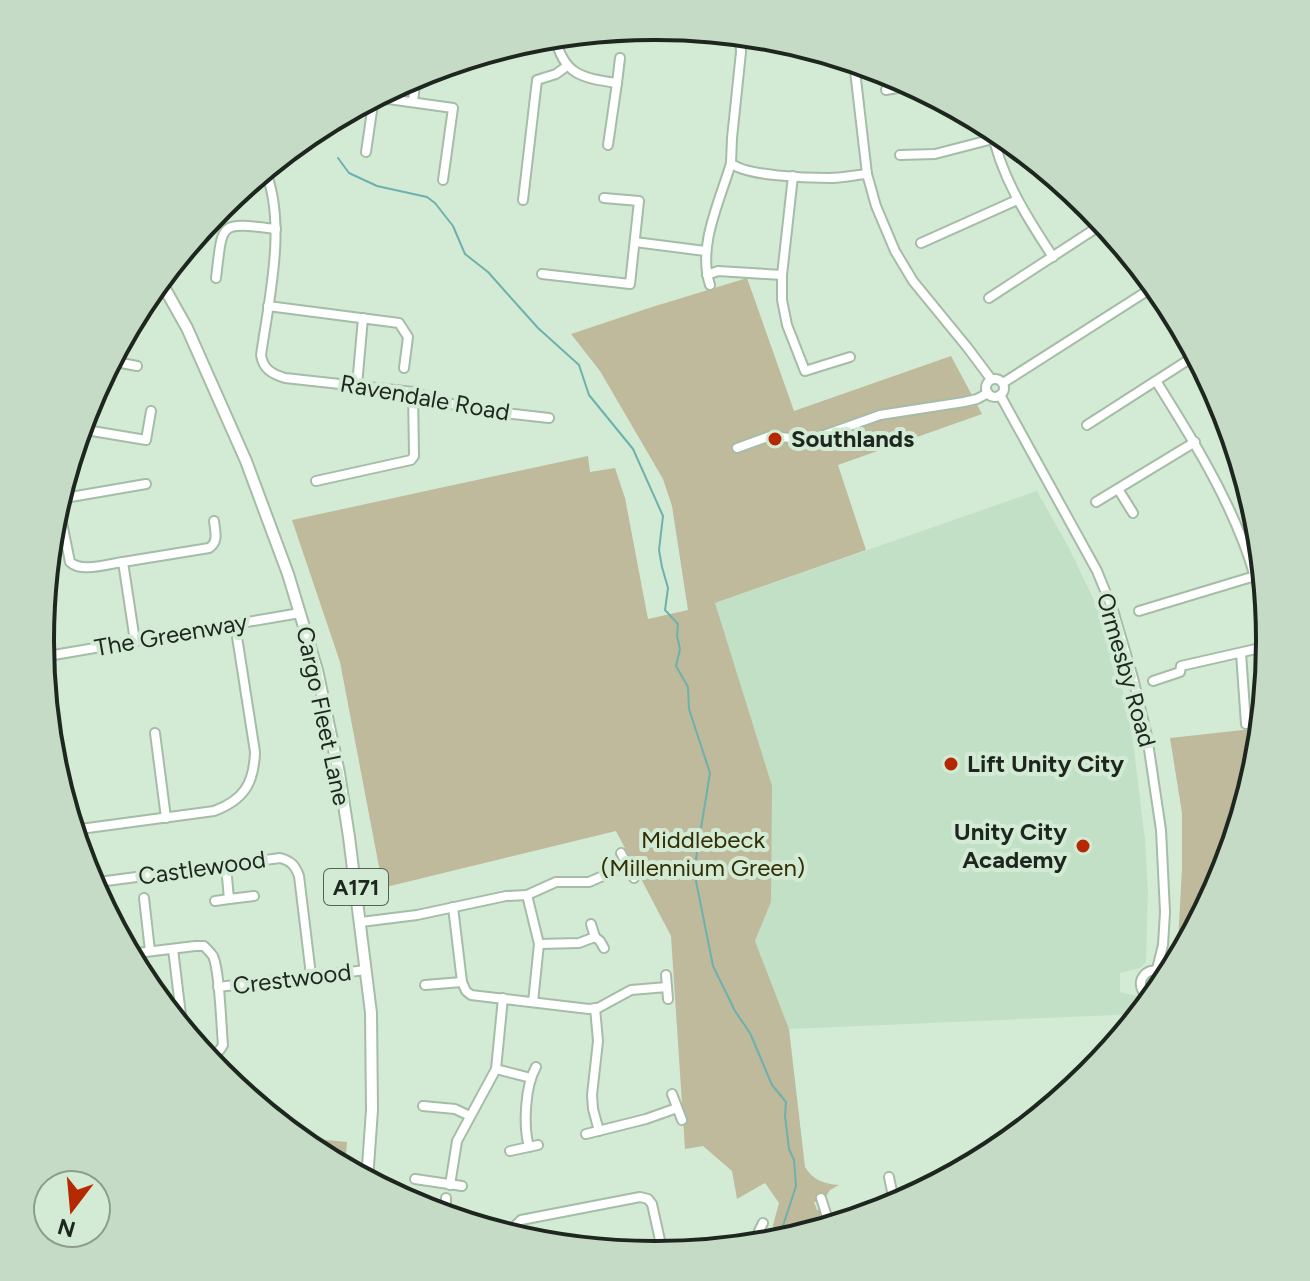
<svg xmlns="http://www.w3.org/2000/svg" width="1310" height="1281" viewBox="0 0 1310 1281" font-family="Figtree,sans-serif">
<rect width="100%" height="100%" fill="#d3ebd5"/>
<!-- built -->
<path fill="#c2e0c5" d="M1037,491L1069,548L1101,615L1099,617L1124,694L1133,742L1145,840L1148,892L1146,962L1140,968L1120,973V992L1141,997L1145,1002V1007L1140,1014L789,1029L755,941L771,902L715,603Z"/>
<!-- green -->
<g fill="#beba9b">
<path d="M747,278L794,411L951,356L982,414L838,465L866,550L715,603L772,786L771,902L755,941L789,1029L805,1167C813,1180 824,1184 839,1185L830,1190L825,1198L824,1194L819,1196L820,1201L814,1202L817,1210L822,1209L820,1216L814,1218L815,1223H824L827,1227L774,1243L773,1225L779,1203L765,1183L737,1199L732,1171L703,1146L685,1149L671,936L616,831L382,888L380,872L340,662L292,520L588,456L590,472L615,468L625,498L648,619L688,610L672,506L663,479L600,371L571,334L649,308Z"/>
<path d="M1261,728L1258,761L1223,876L1177,961L1182,868V813L1170,738Z"/>
<path d="M296,1137L347,1142L345,1168L313,1151Z"/>
</g>
<g fill="none" stroke-linecap="round" stroke-linejoin="round">
<!-- stream -->
<path stroke="#6db1af" stroke-width="2" d="M338,158L349,173L377,186L427,197L435,203L453,226L465,254L488,272L538,328L579,365L589,395L633,449L663,516L659,550L662,567L668,588L665,610L678,624L677,636L680,649L676,666L688,687L689,709L710,773L694,871L713,966L735,1011L750,1033L772,1085L786,1102L785,1116L789,1149L794,1160L796,1186L783,1226L789,1239"/>
<!-- minor casing -->
<g stroke="#a5bca7" stroke-width="12">
<g id="minor">
<path d="M740,34L741,52L732,138L731,163C744,176 809,178 829,178C842,178 855,175 867,174"/>
<path d="M555,36C563,75 582,78 617,83L608,145"/>
<path d="M854,62L867,174L876,206L895,251L913,281L967,347L991,379"/>
<path d="M617,83L620,58"/>
<path d="M886,90L913,85"/>
<path d="M413,102L416,75"/>
<path d="M991,127C1000,175 1026,216 1053,257"/>
<path d="M366,152L374,97L453,108L443,180"/>
<path d="M900,155L935,154L993,139"/>
<path d="M265,170C287,223 269,299 261,355C263,369 272,374 285,378L413,392L455,405L478,410L549,418"/>
<path d="M793,176L782,275V300L787,325L805,371L850,357"/>
<path d="M523,200L537,80L556,74L567,66"/>
<path d="M635,242L705,251"/>
<path d="M921,243L1017,200"/>
<path d="M1126,251L1150,289"/>
<path d="M542,274L630,284L639,201L604,198"/>
<path d="M707,275L718,271L782,275"/>
<path d="M216,278C223,221 218,222 276,229"/>
<path d="M710,285C697,246 720,201 731,163"/>
<path d="M989,298L1104,223"/>
<path d="M268,306L399,323L408,337L404,368"/>
<path d="M111,361L137,366"/>
<circle cx="995" cy="388" r="9"/>
<path d="M1156,381C1188,432 1220,483 1242,539C1253,566 1260,594 1268,622"/>
<path d="M1003,383L1155,286"/>
<path d="M357,385L363,318"/>
<path d="M1000,395L1097,571L1113,610L1133,678L1147,736L1161,830L1165,912L1163,945L1157,969"/>
<path d="M1087,425L1196,355"/>
<path d="M80,429L146,440L151,411"/>
<path d="M737,448L770,436L810,440L880,415L964,402L977,399L988,393"/>
<path d="M316,481L411,460L414,456L413,392"/>
<path d="M1118,489L1133,513"/>
<path d="M59,499L146,484"/>
<path d="M1096,502L1195,442"/>
<path d="M58,503L70,562C82,573 107,564 123,562L135,641"/>
<path d="M123,562L209,548C219,542 215,531 214,521"/>
<path d="M1139,611L1255,576"/>
<path d="M1241,653L1246,724"/>
<path d="M42,657L300,613"/>
<path d="M1153,681L1180,672L1181,666L1269,646"/>
<path d="M155,733L166,818"/>
<path d="M73,830L214,811C244,800 254,783 255,752L235,624"/>
<path d="M621,853L634,878"/>
<path d="M226,866L229,899L254,896"/>
<path d="M91,883L280,858C291,861 295,865 299,876L311,975"/>
<path d="M527,895L539,944L533,1002"/>
<path d="M144,898L150,951"/>
<path d="M215,901L229,899"/>
<path d="M453,907L462,982L466,991L471,995L589,1009L598,1008L631,990L667,987"/>
<path d="M361,922L417,915L506,896L527,895L556,882H589L628,865"/>
<path d="M591,924L595,937L600,941L604,948"/>
<path d="M539,944L579,943L595,937"/>
<path d="M173,949L181,1015"/>
<path d="M129,954L195,946H204C208,950 210,952 213,956C220,972 221,1025 223,1045C219,1053 214,1055 205,1056"/>
<path d="M666,975L668,999"/>
<path d="M425,985L462,982"/>
<path d="M218,987L366,970"/>
<path d="M1152,999C1127,986 1149,958 1168,977"/>
<path d="M595,1008L598,1041L592,1095L593,1109L599,1131"/>
<path d="M496,1069L531,1078"/>
<path d="M672,1094L682,1120"/>
<path d="M423,1106L455,1109L470,1116"/>
<path d="M586,1134L646,1119L677,1108"/>
<path d="M529,1147C523,1126 525,1086 536,1067"/>
<path d="M510,1151L538,1145"/>
<path d="M991,1153V1154"/>
<path d="M889,1177L895,1206"/>
<path d="M415,1179L462,1186"/>
<path d="M450,1185L457,1141L496,1069L503,998"/>
<path d="M821,1198L830,1226"/>
<path d="M446,1216V1198"/>
<path d="M516,1237V1225L521,1220L640,1197L648,1199L652,1204L663,1254"/>
<path d="M757,1245L759,1231L763,1223"/>
</g>
</g>
<!-- major casing -->
<g stroke="#a5bca7" stroke-width="14">
<path id="major" d="M160,280L187,328L246,461L288,574L317,670L339,773L349,837L371,1013L372,1110L367,1180"/>
</g>
<!-- minor -->
<use href="#minor" stroke="#fff" stroke-width="8"/>
<!-- major -->
<use href="#major" stroke="#fff" stroke-width="10"/>
</g>
<!-- markers -->
<g fill="#b42902" stroke="#d3ebd5" stroke-width="3">
<circle cx="775" cy="439" r="8"/>
<circle cx="951" cy="764" r="8"/>
<circle cx="1083" cy="846" r="8"/>
</g>
<g text-anchor="middle" stroke-width="8" stroke-linejoin="round" paint-order="stroke">
<!-- shield labels -->
<rect fill="#d3ebd5" stroke="#546256" stroke-width="2" x="324" y="869" width="64" height="36" rx="6"/>
<g font-size="22" font-weight="bold" fill="#1e271f">
<text x="356" y="895">A171</text>
</g>
<!-- street labels -->
<g font-size="24" fill="#1e271f" stroke="#d3ebd5">
<text transform="translate(425 398) rotate(10)" y="8">Ravendale Road</text>
<text transform="translate(171 635) rotate(-10)" y="8">The Greenway</text>
<text transform="translate(1126 670) rotate(74)" y="8">Ormesby Road</text>
<text transform="translate(323 716) rotate(78)" y="8">Cargo Fleet Lane</text>
<text transform="translate(202 868) rotate(-8)" y="8">Castlewood</text>
<text transform="translate(292 979) rotate(-7)" y="8">Crestwood</text>
</g>
<!-- poi labels -->
<g font-size="24" font-weight="bold" fill="#1e271f" stroke="#d3ebd5" text-anchor="start">
<text x="791" y="447">Southlands</text>
<text x="967" y="772">Lift Unity City</text>
<text x="1067" y="840" text-anchor="end">Unity City<tspan x="1067" dy="28">Academy</tspan></text>
</g>
<!-- park labels -->
<g font-size="24" fill="#322d02" stroke="#d3ebd5">
<text x="703" y="848">Middlebeck<tspan x="703" dy="28">(Millennium Green)</tspan></text>
</g>
</g>
<!-- crop -->
<path d="M0 0H1310V1281H0ZM654 40H656A600 600 0 0 1 1256 640V641A600 600 0 0 1 656 1241H654A600 600 0 0 1 54 641V640A600 600 0 0 1 654 40Z" fill="#c5dbc6" fill-rule="evenodd"/>
<path fill="none" stroke="#1e271f" stroke-width="4" d="M654 40H656A600 600 0 0 1 1256 640V641A600 600 0 0 1 656 1241H654A600 600 0 0 1 54 641V640A600 600 0 0 1 654 40Z"/>
<!-- north arrow -->
<g transform="translate(72 1209) rotate(196)"><circle r="38" fill="#d3ebd5" stroke="#8b9d8c" stroke-width="2"/>
<path d="M0-6L14 30L0 20L-14 30Z" fill="#b42902"/>
<text y="-12" font-size="22" font-weight="bold" text-anchor="middle" fill="#1e271f">N</text>
</g>
</svg>
